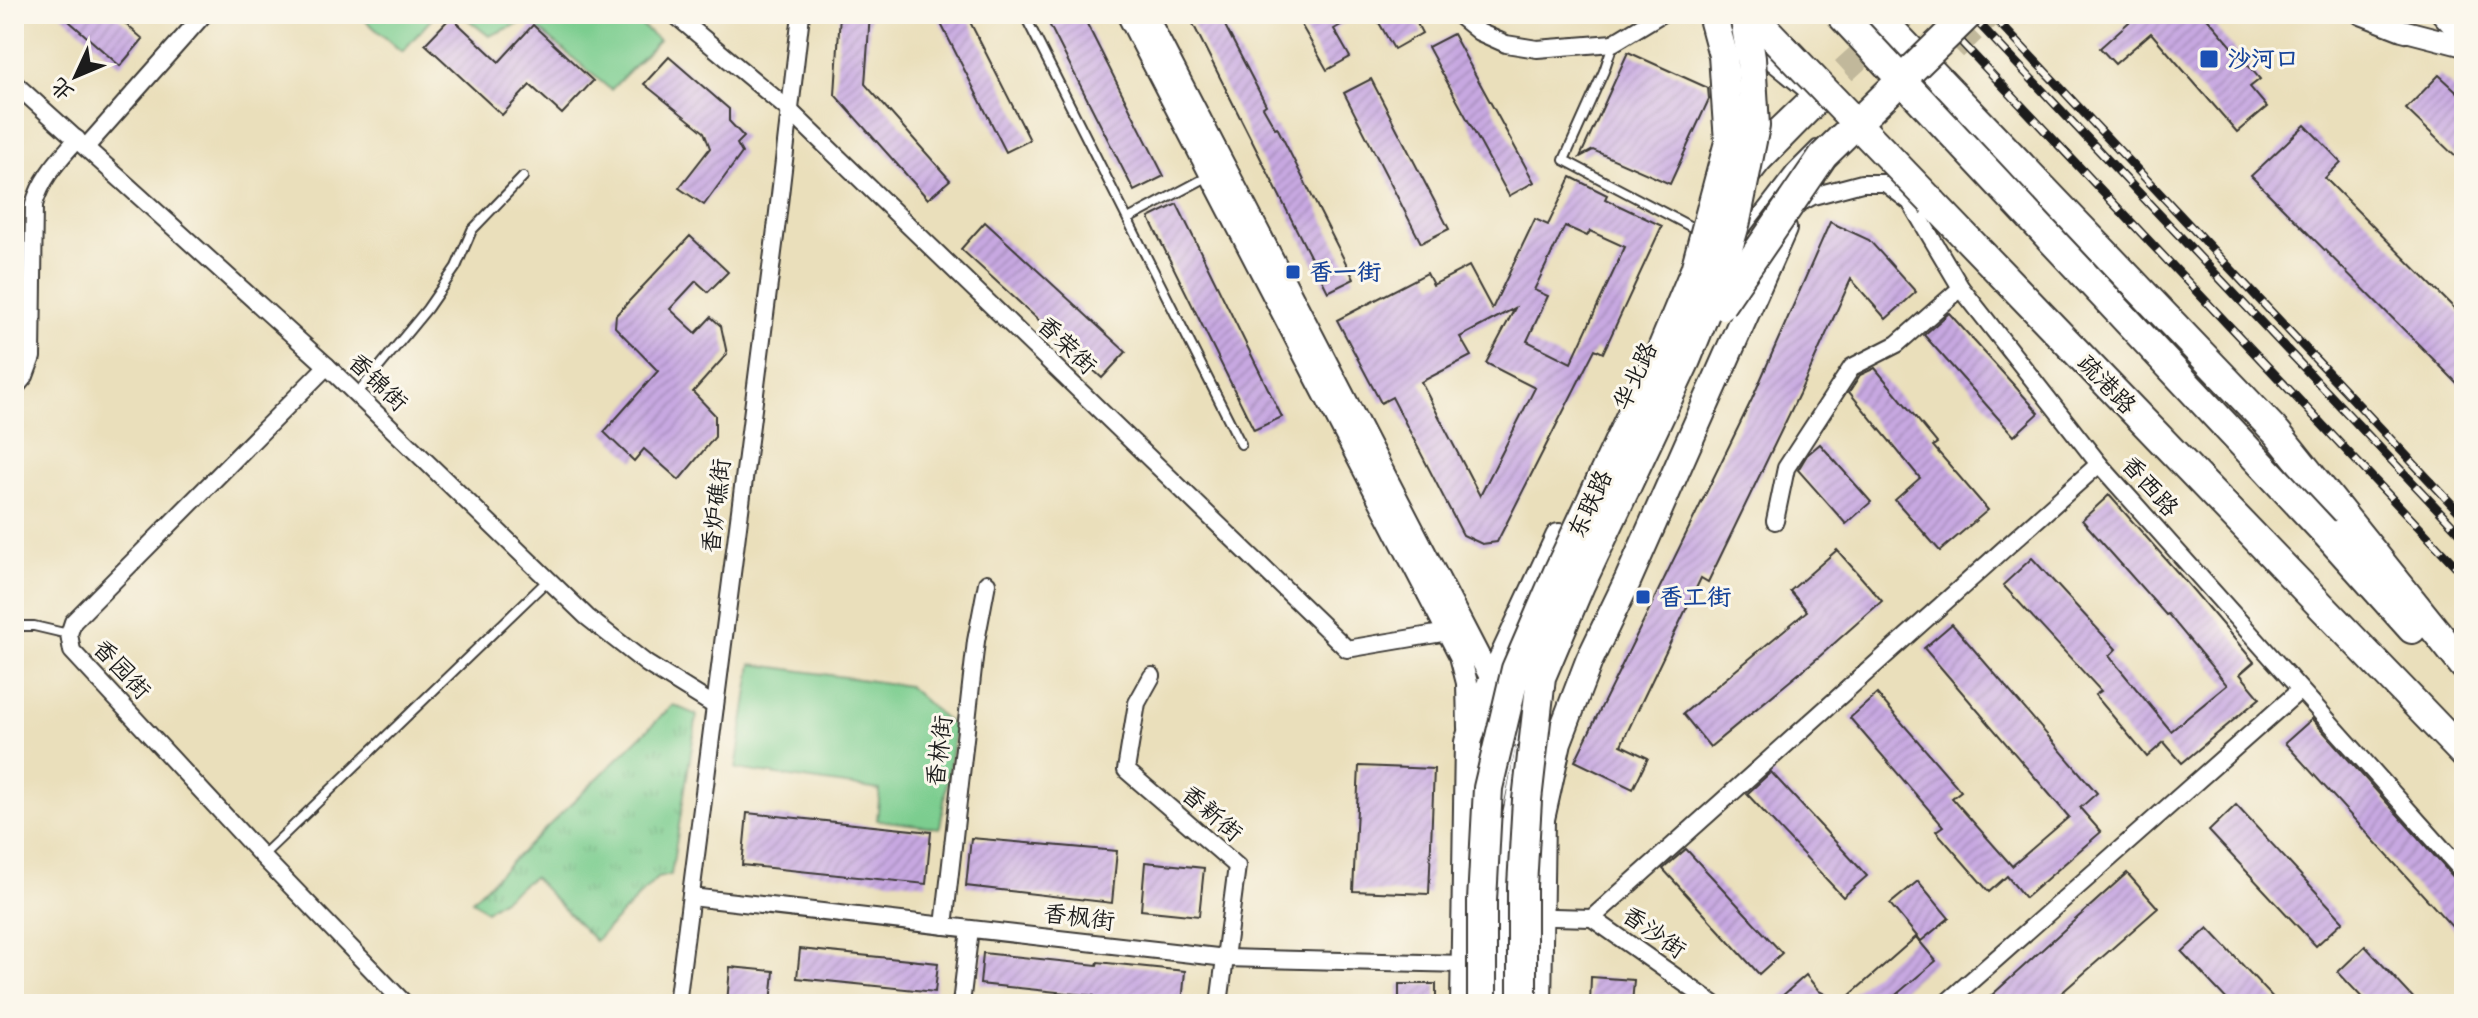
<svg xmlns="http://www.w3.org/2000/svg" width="2478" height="1018" viewBox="0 0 2478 1018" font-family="Dekko,'LXGW WenKai TC',sans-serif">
<defs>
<pattern id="grass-tufts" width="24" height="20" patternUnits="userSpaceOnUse" patternTransform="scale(2)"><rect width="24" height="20" fill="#7ccd8f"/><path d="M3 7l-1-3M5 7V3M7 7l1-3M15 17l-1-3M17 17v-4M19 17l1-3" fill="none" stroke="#6baf7b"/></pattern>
<pattern id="building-hatch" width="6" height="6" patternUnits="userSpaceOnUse" patternTransform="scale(2)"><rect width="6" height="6" fill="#c7a8e1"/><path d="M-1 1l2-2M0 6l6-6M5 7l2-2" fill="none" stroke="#aa90c0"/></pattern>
</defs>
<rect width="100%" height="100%" fill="#fbf7ec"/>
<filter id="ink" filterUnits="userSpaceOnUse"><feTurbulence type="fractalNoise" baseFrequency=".0125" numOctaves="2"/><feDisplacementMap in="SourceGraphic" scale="16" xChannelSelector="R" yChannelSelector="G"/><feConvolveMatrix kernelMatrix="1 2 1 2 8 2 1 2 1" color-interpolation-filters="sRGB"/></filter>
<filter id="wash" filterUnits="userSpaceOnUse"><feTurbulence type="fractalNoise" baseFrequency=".006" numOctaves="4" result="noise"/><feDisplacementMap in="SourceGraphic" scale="32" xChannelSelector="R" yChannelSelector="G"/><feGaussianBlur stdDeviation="1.8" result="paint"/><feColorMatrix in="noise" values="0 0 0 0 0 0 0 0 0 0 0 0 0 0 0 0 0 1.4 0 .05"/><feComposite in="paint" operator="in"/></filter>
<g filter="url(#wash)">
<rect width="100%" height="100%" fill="#eadfbb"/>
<!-- grass -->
<path fill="url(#grass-tufts)" stroke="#4c7456" stroke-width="2" d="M673,705L697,715L671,875L657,878L595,941L533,877L486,911L472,900Z"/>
<!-- garden -->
<g fill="#7ccd8f" stroke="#4c7456" stroke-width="2">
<path d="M358,14H436L402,52Z"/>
<path d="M461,14H627L659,40L611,90L528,20L489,36Z"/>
<path d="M752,664L908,686L955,728L940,828L877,820L880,790L736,769Z"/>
</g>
<g id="blocks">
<!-- building -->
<g fill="url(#building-hatch)" fill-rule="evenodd">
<path d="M61,14H114L143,39L120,66Z"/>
<path d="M840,14H870L865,84L950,180L928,199L835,95Z"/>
<path d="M936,14H966L1030,140L1006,152Z"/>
<path d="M1044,14H1082L1164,176L1134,191Z"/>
<path d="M1188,14H1219L1266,105L1263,107L1275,128L1277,127L1354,279L1328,292Z"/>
<path d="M1295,14H1360L1334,29L1350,57L1327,70Z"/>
<path d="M1374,14H1412L1422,33L1394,49Z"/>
<path d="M2138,14H2204L2260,79L2250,87L2267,107L2237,132L2151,33L2115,64L2100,48Z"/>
<path d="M451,17L499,62L533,25L593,81L562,114L530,85L502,115L425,44Z"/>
<path d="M1453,34L1534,182L1509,196L1428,47Z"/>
<path d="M1628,52L1708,88L1709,99L1670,184L1593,150L1580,157Z"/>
<path d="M669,57L729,109V121L744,137L737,144L742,153L704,205L679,188L710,148L704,132L644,84Z"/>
<path d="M2439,75L2464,98V165L2406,109Z"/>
<path d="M1371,79L1449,229L1421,243L1344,93Z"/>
<path d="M2305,125L2341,162L2325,178L2464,318V390L2251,176Z"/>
<path d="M1571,177L1607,195L1605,199L1662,226L1603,353L1595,349L1497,542L1482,544L1463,535L1392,397L1381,403L1337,320L1427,273L1433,285L1469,266L1492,309L1535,219L1548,225ZM1565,226L1587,236L1590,231L1625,247L1571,363L1527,341L1548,296L1534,290ZM1515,308L1486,363L1535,388L1480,496L1421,382L1471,356L1460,337Z"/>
<path d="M1177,204L1282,417L1254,430L1149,218Z"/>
<path d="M985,222L1126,352L1102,378L961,249Z"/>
<path d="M1830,222L1869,240L1916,292L1886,319L1851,279L1799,394L1708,582L1701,578L1621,745L1648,758L1633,789L1575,761L1752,399Z"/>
<path d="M690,236L728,272L708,292L696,281L670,309L696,333L711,317L721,326L727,354L693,392L715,415V437L679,480L644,449L634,461L604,432L658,371L615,327L616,315Z"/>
<path d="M1949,313L2039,413L2014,436L1924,335Z"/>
<path d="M1875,368L1937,443L1933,446L1988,510L1940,551L1895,500L1920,478L1849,392L1860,375Z"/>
<path d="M1820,444L1871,502L1846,524L1798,470L1807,455Z"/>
<path d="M2109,495L2193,590L2254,662L2240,674L2260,698L2182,763L2164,742L2147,757L2095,695L2101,691L2003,585L2032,558L2116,649L2109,656L2171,731L2227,685L2168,614L2166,615L2082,520Z"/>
<path d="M1837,550L1882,601L1820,656L1710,747L1683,714L1807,611L1790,591Z"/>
<path d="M1952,624L2097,793L2080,808L2101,832L2025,898L2007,876L1989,892L1936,831L1943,826L1850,718L1877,694L1961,791L1952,798L2012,866L2069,817L1924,648Z"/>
<path d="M2312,719L2456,880L2464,886V940L2285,743Z"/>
<path d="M1359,766L1434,769L1429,894L1353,891Z"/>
<path d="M1771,772L1867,876L1843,897L1747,794Z"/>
<path d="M2236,805L2343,921L2316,946L2209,831Z"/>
<path d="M747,813L931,832L926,884L742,865Z"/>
<path d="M971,838L1117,851L1112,903L966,886Z"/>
<path d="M1686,849L1782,953L1759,974L1663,869Z"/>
<path d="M1145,862L1204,868L1199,916L1141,910Z"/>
<path d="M2127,873L2158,908L2049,1004H1982Z"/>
<path d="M1918,881L1949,918L1921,941L1890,904Z"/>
<path d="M2208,928L2279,1004H2231L2182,952Z"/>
<path d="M1916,937L1936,961L1885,1004H1773L1806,975L1819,991L1841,1003Z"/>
<path d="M2365,946L2419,1004H2368L2338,972Z"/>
<path d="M800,949L938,963L935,992L797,978Z"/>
<path d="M983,953L1097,965L1098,962L1185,971L1182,1004H1131L1094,1000V996L980,984Z"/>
<path d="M730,967L774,971L771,1004H727Z"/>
<path d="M1591,977L1634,980L1632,1004H1590Z"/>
<rect x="1399" y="984" width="37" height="20"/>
</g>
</g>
</g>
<g filter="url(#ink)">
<use href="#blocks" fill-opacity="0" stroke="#3b3934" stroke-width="2"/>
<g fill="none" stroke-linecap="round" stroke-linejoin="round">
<!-- primary-tunnel -->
<g stroke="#c1b89b" stroke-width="26" stroke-dasharray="26 13" stroke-linecap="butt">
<path d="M1954,48L1989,14"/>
<path d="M1815,97L1906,14"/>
</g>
<!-- service casing -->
<g stroke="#3b3934" stroke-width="12">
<g id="service">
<path d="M1024,14L1241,444"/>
<path d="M1613,44L1604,71L1564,160L1699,231"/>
<path d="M1754,180L1765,166L1825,105"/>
<path d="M1128,219L1211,175"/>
<path d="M1745,230L1792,169L1816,145"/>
<path d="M357,394L427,309L456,267L472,230L523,177"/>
<path d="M14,626H34L68,634"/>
<path d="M1500,803L1511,750"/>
<path d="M262,856L548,580"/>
<path d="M1500,1004V821"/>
<path d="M1506,1004L1507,814L1520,746"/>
</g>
</g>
<!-- minor casing -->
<g stroke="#3b3934" stroke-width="20">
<g id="minor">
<path d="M674,14L789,110L1347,649L1448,632"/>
<path d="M1457,14L1479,32L1506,44L1537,49L1613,43L1661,14"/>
<path d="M1714,15L1814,96"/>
<path d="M14,83L327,366L587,617L647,664L715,706"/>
<path d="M86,147L204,14"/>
<path d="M1796,205L1813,196L1862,183H1885L1910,202L1961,288L2099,464L2464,873"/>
<path d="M327,366L73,622L69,634L72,651L262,856L405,1004"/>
<path d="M14,389L25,376L32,357L34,205C41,178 59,160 77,139"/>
<path d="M1775,521L1786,468L1852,367L1897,344L1961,288"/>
<path d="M1152,676L1137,703L1126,770L1237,866L1219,1004"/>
<path d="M691,897L1226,958L1464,964"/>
<path d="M1475,915L1592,918L1714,1004"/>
<path d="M1592,918L2099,464"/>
<path d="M944,926L976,641L987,583"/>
<path d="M677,1004L777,221L801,14"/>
<path d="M961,1004L970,929"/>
<path d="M1945,1004L2300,690"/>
</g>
</g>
<!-- tertiary casing -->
<g stroke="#3b3934" stroke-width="24">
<g id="tertiary">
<path d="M1127,14L1460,656L1467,683L1468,728"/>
<path d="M1146,14L1533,760"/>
<path d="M2361,14L2402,30L2464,46"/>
<path d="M2442,14L2464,38"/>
</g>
</g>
<!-- primary casing -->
<g stroke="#3b3934" stroke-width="30">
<g id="primary">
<path d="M1740,169L1815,97"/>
<path d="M1464,1004L1468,742L1479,709L1559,537"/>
<path d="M1538,1004L1541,819L1558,742L1589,661L1627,582L1783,229"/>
</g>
</g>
<!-- trunk casing -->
<g stroke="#3b3934" stroke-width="32">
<g id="trunk">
<path d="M1876,14L2277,433L2464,666"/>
<path d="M1933,203L2464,754"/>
<path d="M2324,531L2412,629"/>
</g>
</g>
<!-- service -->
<use href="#service" stroke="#fff" stroke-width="8"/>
<!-- minor -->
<use href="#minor" stroke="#fff" stroke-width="16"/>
<!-- tertiary -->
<use href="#tertiary" stroke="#fff" stroke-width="20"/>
<!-- primary -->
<use href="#primary" stroke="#fff" stroke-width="26"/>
<!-- trunk -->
<use href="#trunk" stroke="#fff" stroke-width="28"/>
<!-- rail casing -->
<g stroke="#1c1c1c" stroke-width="9">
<g id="rail">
<path d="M1935,14L2464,575"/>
<path d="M1970,14L2464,537"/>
<path d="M1991,14L2464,517"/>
</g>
</g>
<!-- rail -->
<use href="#rail" stroke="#fbf7ec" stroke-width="6" stroke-dasharray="18" stroke-linecap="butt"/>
<!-- trunk-bridge casing -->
<g stroke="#3b3934" stroke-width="32" stroke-linecap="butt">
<g id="trunk-bridge">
<path d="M1751,14L1933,203"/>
<path d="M1840,14L2324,531"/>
<path d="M1721,305L1823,156L1969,14"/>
<path d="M1482,1004V901L1488,788L1516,669L1557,574L1662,349L1695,270L1729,142L1723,55L1712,14"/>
<path d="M1522,1004V886L1527,800L1541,677L1580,585L1686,360L1719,279L1736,221L1755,126L1751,58L1744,14"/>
</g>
</g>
<!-- trunk-bridge -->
<use href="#trunk-bridge" stroke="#fff" stroke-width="28"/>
</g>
</g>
<!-- markers -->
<g fill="#1a4fb4" stroke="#fbf7ec" stroke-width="3">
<rect x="2199" y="49" width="20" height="20" rx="4"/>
<rect x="1285" y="264" width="16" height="16" rx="4"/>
<rect x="1635" y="589" width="16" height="16" rx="4"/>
</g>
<g text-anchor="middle" stroke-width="6" stroke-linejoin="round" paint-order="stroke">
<!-- transit labels -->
<g font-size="24" font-weight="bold" fill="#164399" stroke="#fbf7ec" text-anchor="start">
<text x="2227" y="67">沙河口</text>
<text x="1309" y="280">香一街</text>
<text x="1659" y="605">香工街</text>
</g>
<!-- street labels -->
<g font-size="24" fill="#1c1c1c" stroke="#fbf7ec">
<text transform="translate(1067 345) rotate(44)" y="8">香荣街</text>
<text transform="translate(1635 376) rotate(-65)" y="8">华北路</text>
<text transform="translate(378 382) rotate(44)" y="8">香锦街</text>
<text transform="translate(2107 384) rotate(46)" y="8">疏港路</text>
<text transform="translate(2150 486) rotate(48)" y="8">香西路</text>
<text transform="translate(1590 504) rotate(-65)" y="8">东联路</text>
<text transform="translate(716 506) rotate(-83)" y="8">香炉礁街</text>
<text transform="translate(122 669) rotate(47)" y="8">香园街</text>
<text transform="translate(939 751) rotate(-83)" y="8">香林街</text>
<text transform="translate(1212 813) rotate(41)" y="8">香新街</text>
<text transform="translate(1079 917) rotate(7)" y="8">香枫街</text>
<text transform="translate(1654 932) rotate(35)" y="8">香沙街</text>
</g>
</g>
<!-- margin -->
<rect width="2478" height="1018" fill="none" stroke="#fbf7ec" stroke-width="48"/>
<!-- north arrow -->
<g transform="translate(76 76) rotate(226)" stroke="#fbf7ec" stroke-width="6" paint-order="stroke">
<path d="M0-6L14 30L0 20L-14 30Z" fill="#1c1c1c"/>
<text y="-12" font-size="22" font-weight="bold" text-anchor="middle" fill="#1c1c1c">北</text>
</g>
</svg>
